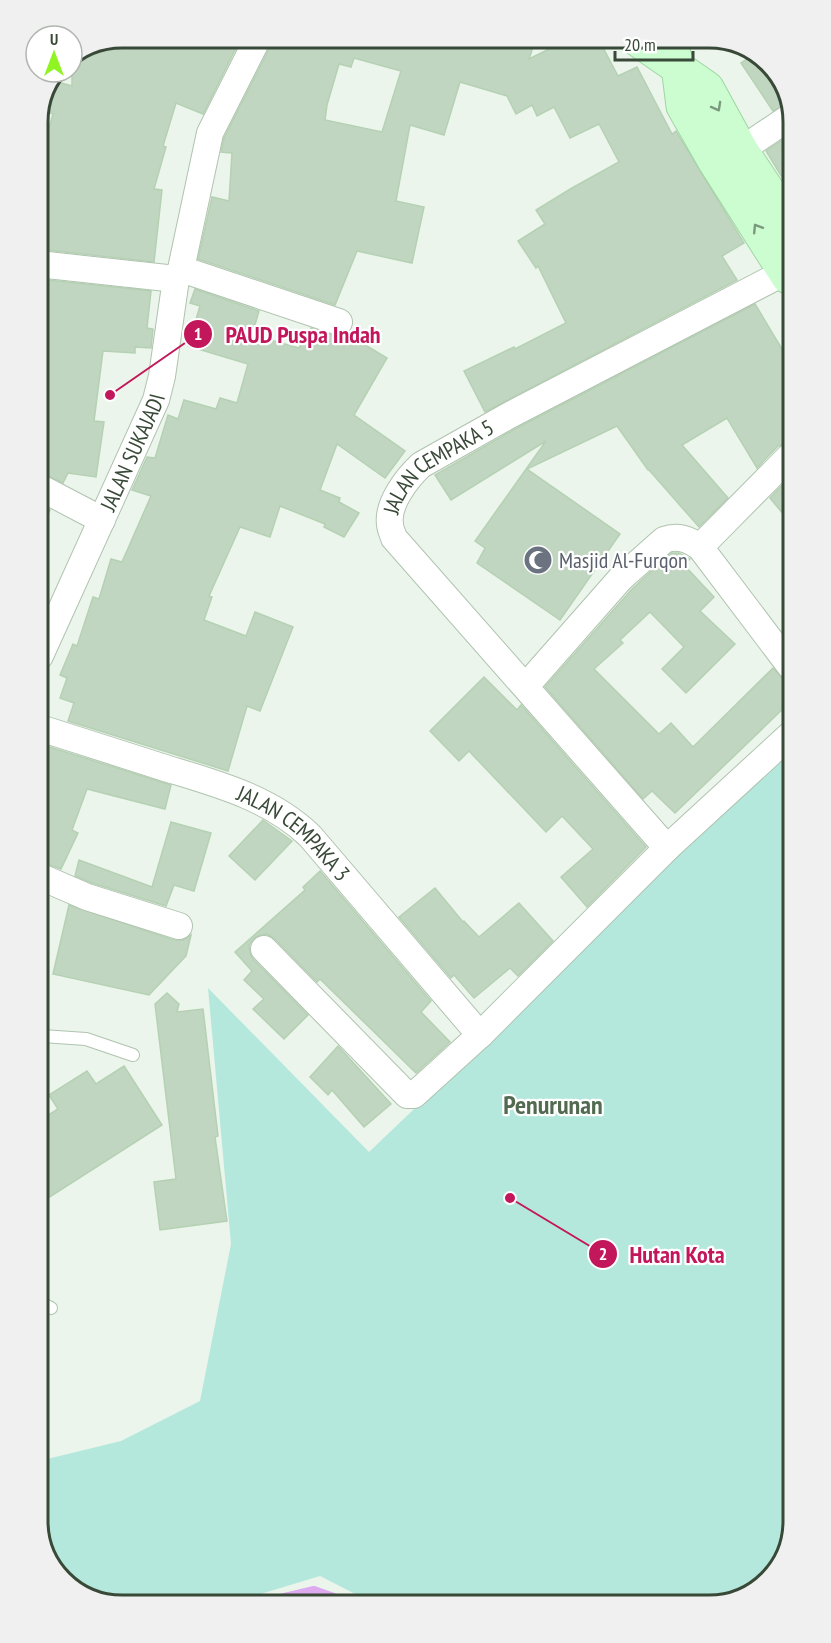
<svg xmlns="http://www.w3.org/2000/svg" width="831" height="1643" viewBox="0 0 831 1643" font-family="'PT Sans Narrow',sans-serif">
<rect width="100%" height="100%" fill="#ebf5eb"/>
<!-- green -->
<path fill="#b5e8dd" d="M790,744L793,1522L779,1568L741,1599L373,1603L320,1576L228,1604L116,1605L71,1588L44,1553L43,1460L121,1441L200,1401L231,1244L208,988L369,1152L606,926Z"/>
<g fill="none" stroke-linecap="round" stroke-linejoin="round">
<!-- stream -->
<path stroke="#dda9ef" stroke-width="8" d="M255,1604L314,1590L351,1603"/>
</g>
<!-- building -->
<g fill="#c1d6c0" stroke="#b5d1b3" stroke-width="1.5" fill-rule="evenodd">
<path d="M122,38H241L203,114L176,103L163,146L166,147L154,189L162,190L154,262L38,249V165L53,114L40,110L54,81L72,86V58Z"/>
<path d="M273,38H536L529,59L571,38H598L618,76L637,67L672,134L676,131L744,243L722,256L737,280L485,412L464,371L514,347L515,349L566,323L538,266L536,268L518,241L545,224L536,210L572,188L619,162L599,124L570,138L554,107L537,116L532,105L516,114L507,96L460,82L444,135L410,125L396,201L424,207L412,263L357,251L335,305L198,259L212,197L229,201L232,153L221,152L224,138L271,45ZM354,58L401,71L382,132L325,120L327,105L339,64L351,67Z"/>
<path d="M756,53L760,55L787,90V104L773,111L741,63Z"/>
<path d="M787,137V146L788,187L766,151Z"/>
<path d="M38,279L151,291L147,328L153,329L151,348L135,347V353L103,351L94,421L104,422L96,477L68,473L63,483L42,473L46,446L39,445Z"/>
<path d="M195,289L259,311L252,335L299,348L311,328L335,336L347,334L387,358L354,415L405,451L385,478L337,444L320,490L340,498L339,502L359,513L344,537L324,527L325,524L280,506L270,537L240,527L209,596L212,597L204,620L246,636L255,612L293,627L260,711L247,706L228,771L68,721L74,703L60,698L67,678L60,675L73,644L77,646L93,597L99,599L111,559L122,562L151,496L132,490L147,457L155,458L168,415L178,419L184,400L216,409L220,398L237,403L248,364L188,346L200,306L190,303Z"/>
<path d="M755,304L788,359L789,442L778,446L757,468L727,418L682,445L728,498L699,527L649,470H648L617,426L527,469L620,534L560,620L477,563L485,548L475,541L546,441L451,500L435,475L515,429Z"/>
<path d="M789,478V521L770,498Z"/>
<path d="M39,504L50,510L39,531Z"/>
<path d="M671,553H679L690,559L684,565L714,597L700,611L735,644L686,693L662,669L684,647L650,612L620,640L623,643L594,669L659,734L671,723L693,747L773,668L784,680L790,681V702L675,813L652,791L643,799L545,687L632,589Z"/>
<path d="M484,677L517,710L521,705L646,847L587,907L561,877L593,849L562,816L546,832L469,751L459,761L430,731Z"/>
<path d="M40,744L171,785L165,809L87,789L72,830L78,833L61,869L41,862Z"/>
<path d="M263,820L292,841L255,880L229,856Z"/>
<path d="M171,822L211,833L194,891L174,885L166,906L92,883L75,876L79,860L152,887Z"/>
<path d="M320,871L431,1001L421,1012L450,1042L416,1073L320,979L317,982L275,939L267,934L260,935L253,939L249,946L250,953L253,959L308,1015L284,1039L253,1009L264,999L244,980L252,971L235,952L305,890L303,887Z"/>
<path d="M435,888L463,922L464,921L479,937L519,903L553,941L518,976L510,968L474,998L454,975L451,978L399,917Z"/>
<path d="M69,905L174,940H183L191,935L186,956L149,995L53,974Z"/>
<path d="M167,993L179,1004L177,1012L203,1009L218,1136L215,1137L227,1221L160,1230L154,1182L176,1179L155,1004Z"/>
<path d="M338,1046L391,1104L364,1127L332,1090L328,1095L310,1077Z"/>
<path d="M124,1066L162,1125L42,1202V1119L58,1109L49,1095L87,1071L96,1084Z"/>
</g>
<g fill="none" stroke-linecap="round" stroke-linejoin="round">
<!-- lane casing -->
<g stroke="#b0c3b0" stroke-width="14">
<g id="lane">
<path d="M42,1036L86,1039L133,1055"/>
<path d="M43,1304L51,1308"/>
</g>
</g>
<!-- street casing -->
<g stroke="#b0c3b0" stroke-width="28">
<g id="street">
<path d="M741,150L787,119"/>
<path d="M38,264L176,279"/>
<path d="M181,269L339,322"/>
<path d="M789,457L700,547L790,666"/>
<path d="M39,487L102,520"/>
<path id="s1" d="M40,656L156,400L162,376L176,279L181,269L210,133L258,38"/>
<path d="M526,686L621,578L664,540C678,535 688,539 700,547"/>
<path id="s2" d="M40,728C81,741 122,754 162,767C214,783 270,797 310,836L480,1035"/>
<path id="s3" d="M667,848L394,538C393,534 390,529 390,524C387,504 407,478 421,465L508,416L785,272"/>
<path d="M41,877L87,897L179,926"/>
<path d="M264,949L407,1095H414L480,1035L667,848L790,735"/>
</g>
</g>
<!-- secondary casing -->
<g stroke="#9ed6a1" stroke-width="35">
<g id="secondary">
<path d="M635,38L707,88L741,150L788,221"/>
<path d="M668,38L678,66L683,106L715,162L788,277"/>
</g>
</g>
<!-- lane -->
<use href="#lane" stroke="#fff" stroke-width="12"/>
<!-- street -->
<use href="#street" stroke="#fff" stroke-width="26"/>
<!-- secondary -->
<use href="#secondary" stroke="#ccfdd1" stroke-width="33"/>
</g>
<!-- one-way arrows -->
<defs><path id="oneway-chevron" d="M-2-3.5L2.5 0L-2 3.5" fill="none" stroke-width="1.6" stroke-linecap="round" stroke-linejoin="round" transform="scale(1.5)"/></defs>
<g stroke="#7b9a7d">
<use href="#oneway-chevron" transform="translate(717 107) rotate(61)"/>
<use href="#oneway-chevron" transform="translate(757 228) rotate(-122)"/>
</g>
<!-- icons -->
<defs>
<g id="mosque-disc" transform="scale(1.5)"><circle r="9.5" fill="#6b7280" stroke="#fff"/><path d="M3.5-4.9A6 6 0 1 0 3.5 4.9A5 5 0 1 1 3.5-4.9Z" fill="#fff"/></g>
</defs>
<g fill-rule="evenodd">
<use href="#mosque-disc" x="538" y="560"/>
</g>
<g text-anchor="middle" stroke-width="4.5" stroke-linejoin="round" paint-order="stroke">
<!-- street labels -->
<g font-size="22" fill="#394938" stroke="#fff">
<text dy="8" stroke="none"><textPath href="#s1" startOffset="224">JALAN SUKAJADI</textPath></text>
<text dy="8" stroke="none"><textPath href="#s3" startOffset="508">JALAN CEMPAKA 5</textPath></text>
<text dy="8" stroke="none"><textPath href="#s2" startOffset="278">JALAN CEMPAKA 3</textPath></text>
</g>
<!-- worship labels -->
<g font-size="22" fill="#5b616d" stroke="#fff" text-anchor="start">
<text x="559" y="568">Masjid Al-Furqon</text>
</g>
<!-- quarter labels -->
<g font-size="26" font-weight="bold" fill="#526b50" stroke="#fff">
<text x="553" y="1114">Penurunan</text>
</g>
</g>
<!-- crop -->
<path d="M0 0H831V1643H0ZM122 48H709A74 74 0 0 1 783 122V1521A74 74 0 0 1 709 1595H122A74 74 0 0 1 48 1521V122A74 74 0 0 1 122 48Z" fill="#eff0ef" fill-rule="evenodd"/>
<path fill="none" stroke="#394938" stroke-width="3" d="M122 48H709A74 74 0 0 1 783 122V1521A74 74 0 0 1 709 1595H122A74 74 0 0 1 48 1521V122A74 74 0 0 1 122 48Z"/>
<!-- callouts -->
<path fill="none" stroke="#c2185b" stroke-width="2" d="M110 395L198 334M510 1198L603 1254"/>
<g fill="#c2185b" stroke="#fff" stroke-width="2">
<circle cx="110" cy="395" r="6"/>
<circle cx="510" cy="1198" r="6"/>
<circle cx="198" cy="334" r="15"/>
<circle cx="603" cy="1254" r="15"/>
</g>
<g font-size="18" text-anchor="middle" font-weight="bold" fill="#fff">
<text x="198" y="340">1</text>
<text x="603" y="1260">2</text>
</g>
<g font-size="24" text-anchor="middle" font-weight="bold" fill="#c2185b" stroke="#fff" stroke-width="4.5" stroke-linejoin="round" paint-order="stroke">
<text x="303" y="343">PAUD Puspa Indah</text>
<text x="677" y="1263">Hutan Kota</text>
</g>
<!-- north arrow -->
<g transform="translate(54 54)"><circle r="28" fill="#ffffff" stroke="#b0b6af" stroke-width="1.5"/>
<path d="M0-4.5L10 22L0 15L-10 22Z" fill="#8ff422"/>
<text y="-9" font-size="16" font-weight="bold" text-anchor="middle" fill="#394938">U</text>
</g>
<!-- scale -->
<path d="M615 51v9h78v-9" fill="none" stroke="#394938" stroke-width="3"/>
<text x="624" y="51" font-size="18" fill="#394938" stroke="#ffffff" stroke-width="4.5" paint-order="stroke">20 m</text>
</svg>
